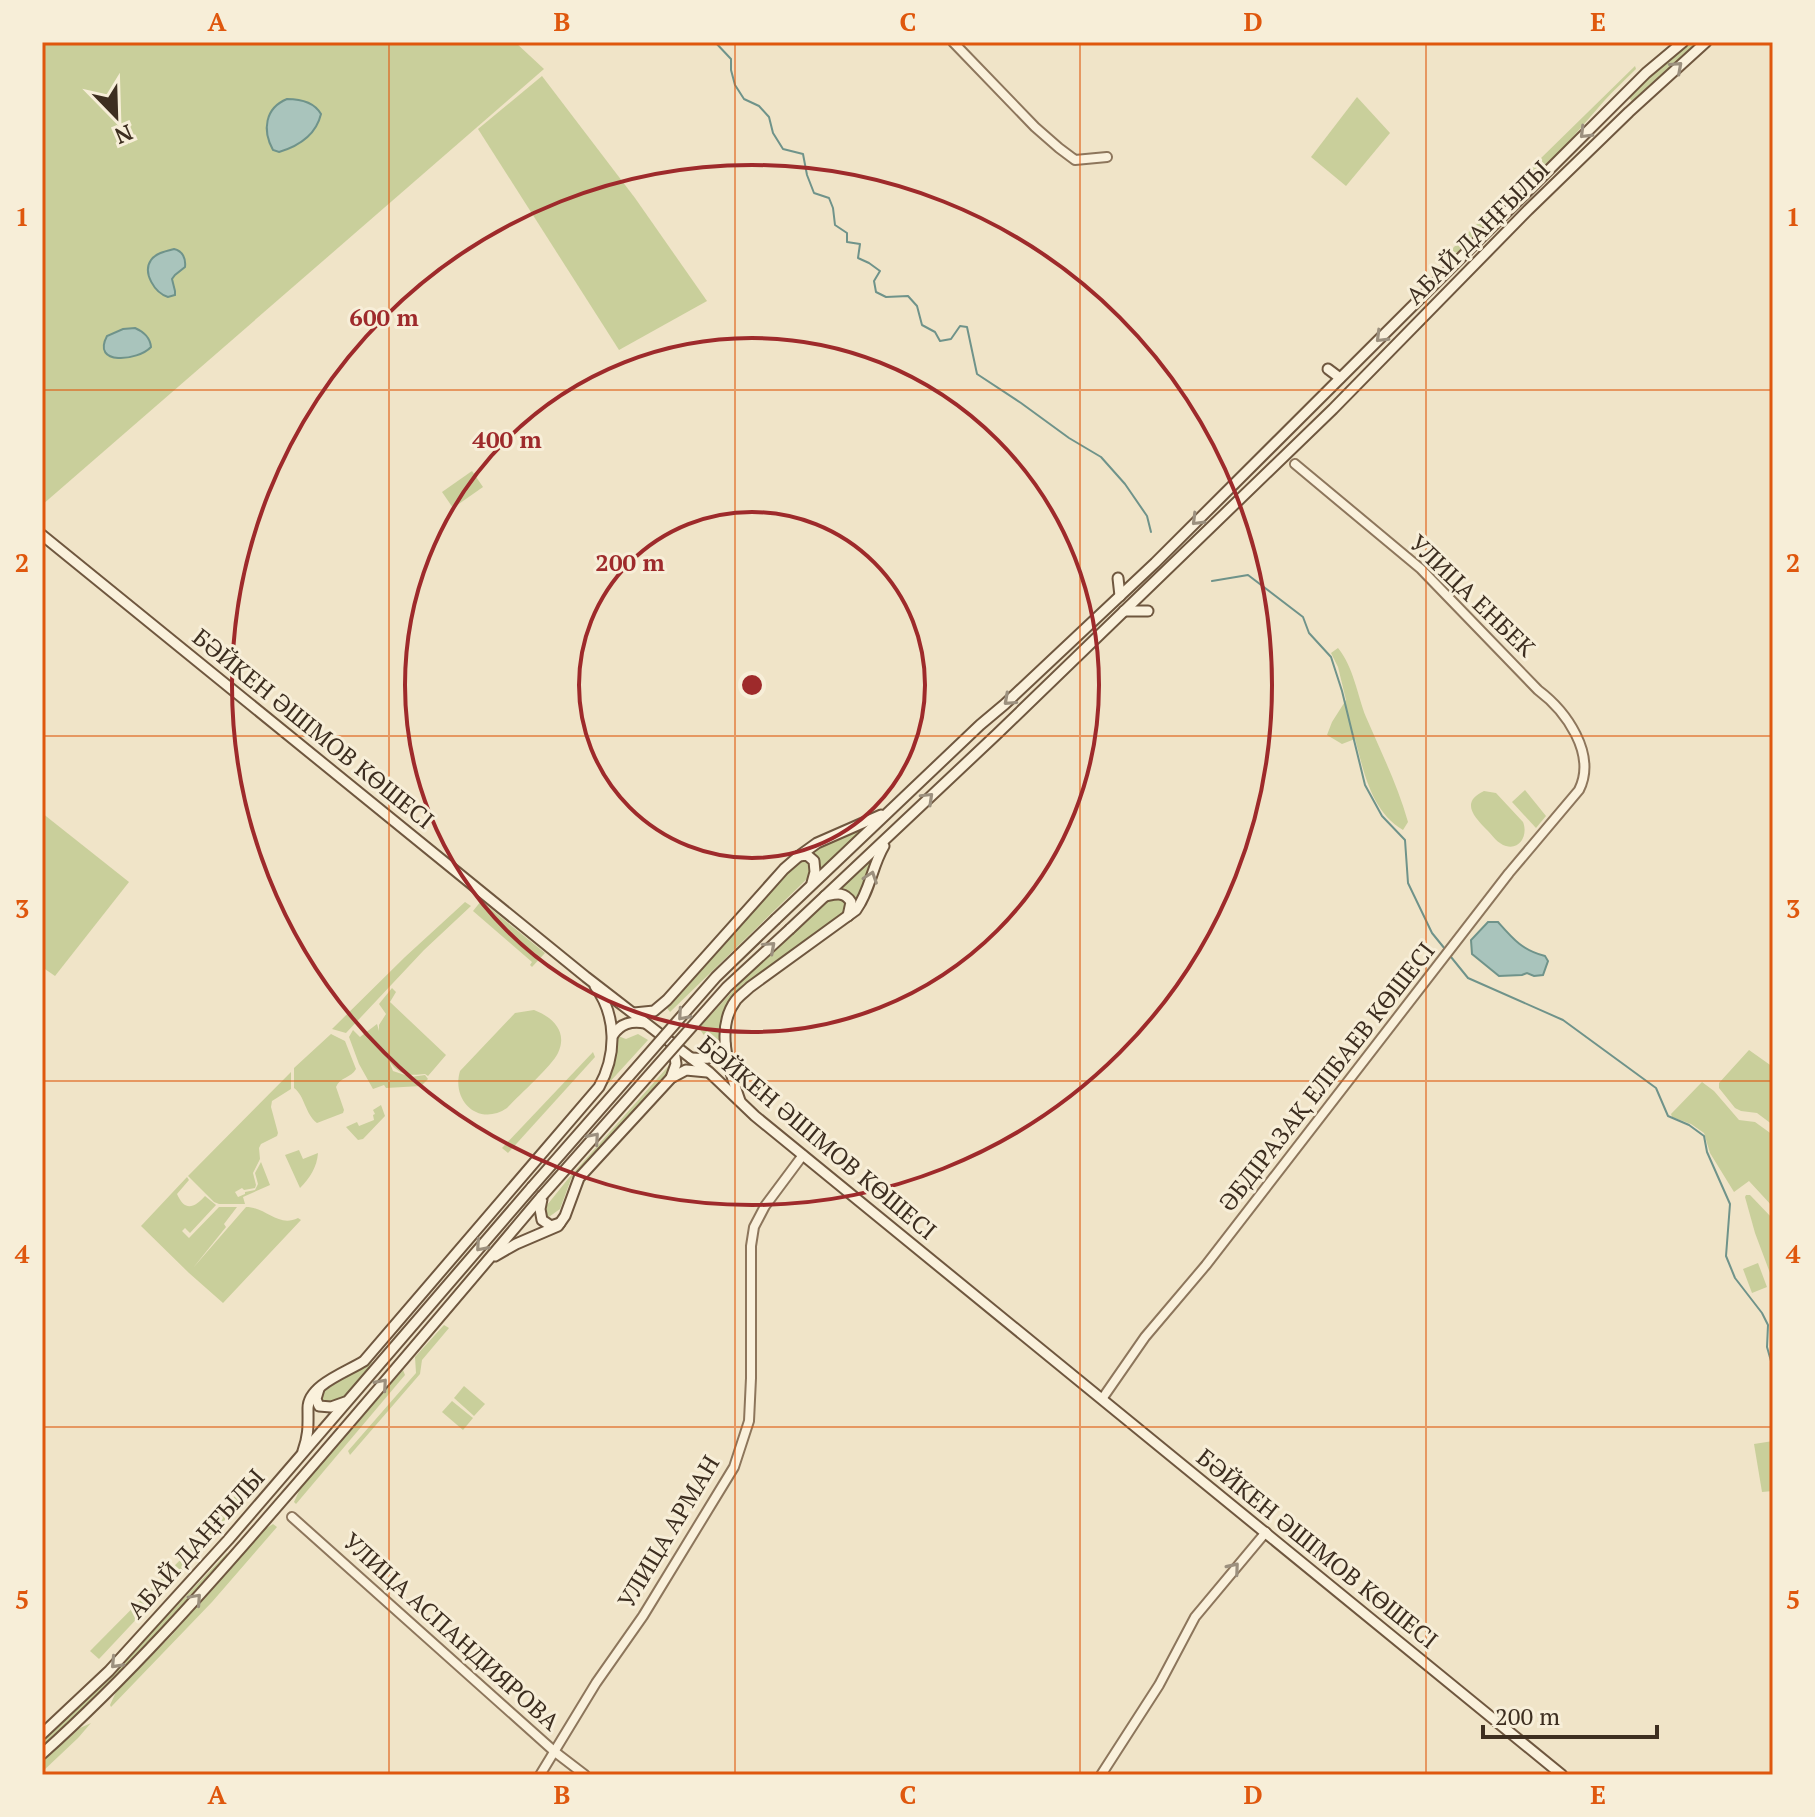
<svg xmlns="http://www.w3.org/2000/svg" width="1815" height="1817" viewBox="0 0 1815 1817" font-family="'PT Serif',serif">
<rect width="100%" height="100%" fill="#f0e4c8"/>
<!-- green -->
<g fill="#c9cf9b">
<path d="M42,42H515L544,69L42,505Z"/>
<path d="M1690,42H1698L1632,101L1628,97Z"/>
<path d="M1635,66L1636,69C1625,80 1614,90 1605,100C1580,128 1556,160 1525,180L1523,177L1538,161Z"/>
<path d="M542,76L635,198L707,301L619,350L478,129Z"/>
<path d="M1357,97L1390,133L1346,186L1311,157Z"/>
<path d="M1504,197L1506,199L1498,212L1458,252L1452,253L1451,250Z"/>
<path d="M472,471L483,487L453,508L442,492Z"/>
<path d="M1338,648C1354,668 1357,694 1366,717C1381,752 1398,786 1408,822L1403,830C1371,811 1364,772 1355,739L1342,744L1327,735L1332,722L1346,700L1338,667L1331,653Z"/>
<path d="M1525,790L1546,816L1536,828L1512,802Z"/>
<path d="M1484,791L1496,793L1523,822C1528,834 1521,850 1506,846C1498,844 1492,835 1487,830C1474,817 1460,802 1484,791Z"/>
<path d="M42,813L129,882L55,976L42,967Z"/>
<path d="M868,827L819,873V859L812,852L827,841Z"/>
<path d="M874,855L864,891L856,905C855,894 846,888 835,890Z"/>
<path d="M799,861H808L811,863V875L670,1012L667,1008L673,999L729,939L782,876Z"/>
<path d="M839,897L847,903L844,913L733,996L724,1012L721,1040L717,1047H712L699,1028L739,984L827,902Z"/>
<path d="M481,901L545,953L532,967L530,965L532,962L473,911Z"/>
<path d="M465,902L471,906L424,950L346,1033L332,1029L405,957Z"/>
<path d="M392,988L396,992L390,1002L446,1055L428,1076L425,1074C408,1076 399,1075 389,1061L393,1071L411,1077L425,1075L428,1079L421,1086L386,1088L384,1085L373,1089L359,1064L349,1037L353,1030L360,1037L377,1024L379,1031V1025L386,1014L379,1004Z"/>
<path d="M534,1010C553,1017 568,1032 558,1053C552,1066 518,1096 507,1108C479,1127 451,1101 460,1071L515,1013Z"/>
<path d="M331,1034L345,1041L356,1069C351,1078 340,1077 336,1087L344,1110L343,1113L317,1123C305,1114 305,1096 294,1088V1068Z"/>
<path d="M638,1034L648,1040L607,1085L618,1036L626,1039Z"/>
<path d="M1749,1050L1773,1067V1125L1757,1113L1741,1111L1735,1108L1719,1088V1083Z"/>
<path d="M593,1052L595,1057L508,1153L502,1148Z"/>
<path d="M673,1061L668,1076L571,1179L560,1209L546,1219L543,1210L568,1179Z"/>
<path d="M291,1072V1089L272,1101L271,1107L278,1133L277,1136L261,1144L259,1148L260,1159L253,1173L256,1185L255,1188L244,1190L242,1188L235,1192L238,1197L245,1194V1192L255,1190L258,1184L255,1173L261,1162L270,1185L243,1197L245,1204H219L214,1202L188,1176Z"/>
<path d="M1702,1082L1714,1091L1739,1120L1755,1122L1773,1135V1207L1749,1181L1734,1192L1710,1153L1704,1133L1691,1124L1672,1117L1671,1114Z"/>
<path d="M381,1105L385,1116L363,1139L358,1140L346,1127L357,1122L359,1126L374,1120L373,1115L375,1114L373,1110Z"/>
<path d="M299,1150L303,1159L318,1153C317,1167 310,1178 300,1188L285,1155Z"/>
<path d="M187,1177L189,1180L177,1194C185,1212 194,1208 205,1196L216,1205L190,1233L185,1228L182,1231L189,1238L219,1207H237L224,1224L226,1227L193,1268L246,1207C266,1207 278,1228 298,1218L301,1220L223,1303L189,1273L141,1226Z"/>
<path d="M1746,1195H1750L1773,1219V1281L1755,1233L1745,1197Z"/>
<path d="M1758,1263L1767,1287L1752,1293L1743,1269Z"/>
<path d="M444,1325L449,1328L422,1360L420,1374L350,1455L348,1451L416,1373L415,1357Z"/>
<path d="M370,1360L372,1362C365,1374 345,1401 331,1404C326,1405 324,1403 320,1401V1394C335,1380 354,1372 370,1360Z"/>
<path d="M403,1370L405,1375L296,1504L294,1502L300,1489Z"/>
<path d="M464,1386L485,1404L474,1416L454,1398Z"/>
<path d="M452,1401L473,1418L463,1430L442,1412Z"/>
<path d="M1773,1441V1491L1762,1492L1754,1444Z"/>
<path d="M248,1481L252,1488L249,1493L209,1538L201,1535Z"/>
<path d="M273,1524L277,1527L212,1602L111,1707L110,1705L116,1692L172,1635L262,1531Z"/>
<path d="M198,1542L204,1547L99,1659L90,1651Z"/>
<path d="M227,1553L228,1555L114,1682L42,1748V1741L109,1677Z"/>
<path d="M91,1723L78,1738L42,1772V1762L80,1728Z"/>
</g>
<!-- water -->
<g fill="#a9c4bc" stroke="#6f938a" stroke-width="2">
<path d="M287,99C300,99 314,102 321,114C316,135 299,146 279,152L273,150C262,130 265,108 287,99Z"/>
<path d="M174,249C183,251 186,259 185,267L175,275L172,279L175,291V295L168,297C155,293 142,273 151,260C156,253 166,251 174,249Z"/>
<path d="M135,328C144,332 150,337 151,347C138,361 91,366 107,336L123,329Z"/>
<path d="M1488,922H1498C1513,939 1522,950 1545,956L1548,961L1543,975L1534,976L1527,973L1522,975L1499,976L1472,954L1471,940Z"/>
</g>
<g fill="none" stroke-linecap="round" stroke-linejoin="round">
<!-- stream -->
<g stroke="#6f938a" stroke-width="2">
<path d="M715,42L731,59V70L735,85L744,99L759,106L769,117L773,133L783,149L803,154L807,175L814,193L829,198L833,208L835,225L847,233V242L860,244L858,258L869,263L880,271L874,281L876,292L886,297L908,296L917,306L922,325L935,332L940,341L951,339L960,326L967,327L977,374L1021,403L1069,438L1101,457L1125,484L1147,516L1151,532"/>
<path d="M1212,581L1248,575L1303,617L1309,633L1331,657L1342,691L1365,785L1382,816L1405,840L1408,883L1432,933L1445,949"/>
<path d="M1451,957L1468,978L1563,1020L1656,1088L1668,1116L1689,1125L1704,1136L1707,1152L1730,1204L1726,1256L1735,1278L1762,1313L1768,1325L1767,1347L1773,1368"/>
</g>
<!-- tertiary casing -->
<g stroke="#8d765c" stroke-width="12">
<g id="tertiary">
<path d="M953,42L1035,127L1059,148L1075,160L1107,157"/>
<path d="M1102,1399L1145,1337L1206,1265L1509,873L1579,790C1597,754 1566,711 1538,690L1421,569L1295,464"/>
<path d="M292,1517L555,1752L585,1775"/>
<path d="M540,1775L596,1683L643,1616L734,1467L749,1421L751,1378V1246L754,1227L765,1206L803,1155"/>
<path d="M1101,1775L1159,1685L1195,1617L1266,1532"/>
</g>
</g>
<!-- secondary casing -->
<g stroke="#6f573f" stroke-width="13">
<g id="secondary">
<path d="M1328,369L1340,378"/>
<path d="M42,535L586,977L709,1072L755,1116L1562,1775"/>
<path d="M1118,578L1120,596"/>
<path d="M1124,611H1148"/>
<path d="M799,856L807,855L814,861L815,872L812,883"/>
<path d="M825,896C836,894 844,891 851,902L848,916"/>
<path d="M776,919L980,725L1005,704L1155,563L1646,73L1683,42"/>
<path d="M790,929L997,734L1333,409L1528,210L1629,112L1706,42"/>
<path d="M634,1013L654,1011L667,1000L784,869L799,856L817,843L881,815"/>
<path d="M613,1035C621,1023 631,1021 645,1023"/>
<path d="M691,1058C706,1059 719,1060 725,1044"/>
<path d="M671,1078L676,1064L673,1043"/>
<path d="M740,1101C730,1071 714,1029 736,1000C740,995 746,991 750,987L856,910C870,891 872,866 884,846"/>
<path d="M542,1199L540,1209L542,1220L551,1226L560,1223"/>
<path d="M495,1256L516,1244L558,1226L565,1216L579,1178L671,1078L686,1070L707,1072"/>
<path d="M319,1389L316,1399L319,1406L331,1407L345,1402"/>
<path d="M303,1451C309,1434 308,1425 308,1408C308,1385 347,1372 364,1361L370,1354L599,1087C617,1055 617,1016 595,986"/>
<path d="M42,1734L109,1671L228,1540L532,1187"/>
<path d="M42,1754C129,1676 205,1590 281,1502C369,1401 456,1298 542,1196"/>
</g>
</g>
<!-- tertiary -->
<use href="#tertiary" stroke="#faf1dc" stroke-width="8"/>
<!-- secondary -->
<use href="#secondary" stroke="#faf1dc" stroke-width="9"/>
<!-- secondary-bridge casing -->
<g stroke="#6f573f" stroke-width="13" stroke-linecap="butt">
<g id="secondary-bridge">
<path d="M532,1187L716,977L776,919"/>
<path d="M542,1196L727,987L790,929"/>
</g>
</g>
<!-- secondary-bridge -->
<use href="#secondary-bridge" stroke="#faf1dc" stroke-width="9"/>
</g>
<!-- one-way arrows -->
<defs><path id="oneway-chevron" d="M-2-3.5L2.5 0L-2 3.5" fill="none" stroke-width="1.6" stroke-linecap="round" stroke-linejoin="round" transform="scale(2)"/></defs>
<g stroke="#9c907e">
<use href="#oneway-chevron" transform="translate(1677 67) rotate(-42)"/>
<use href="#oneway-chevron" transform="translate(1585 133) rotate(135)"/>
<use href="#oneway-chevron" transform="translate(1381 337) rotate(135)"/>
<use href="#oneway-chevron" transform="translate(1197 520) rotate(135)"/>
<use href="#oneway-chevron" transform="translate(1009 700) rotate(138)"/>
<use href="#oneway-chevron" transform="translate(928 798) rotate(-44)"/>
<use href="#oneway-chevron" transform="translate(871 877) rotate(-71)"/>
<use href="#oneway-chevron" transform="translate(770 947) rotate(-42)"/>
<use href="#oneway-chevron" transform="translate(683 1015) rotate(131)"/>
<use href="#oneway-chevron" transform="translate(594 1138) rotate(-49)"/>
<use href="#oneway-chevron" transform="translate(481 1246) rotate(131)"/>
<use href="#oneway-chevron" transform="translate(382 1384) rotate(-49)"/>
<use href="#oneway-chevron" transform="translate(1234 1568) rotate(-50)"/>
<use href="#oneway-chevron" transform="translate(196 1599) rotate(-48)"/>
<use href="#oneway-chevron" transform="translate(116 1663) rotate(133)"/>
</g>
<!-- grid -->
<path fill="none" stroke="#df570d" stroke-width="2" stroke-opacity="0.55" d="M389,42V1775M735,42V1775M1080,42V1775M1426,42V1775M42,390H1773M42,736H1773M42,1081H1773M42,1427H1773"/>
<!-- distance rings -->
<g fill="none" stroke="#9e2a2b" stroke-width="4">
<circle cx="752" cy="685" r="173"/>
<circle cx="752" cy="685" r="347"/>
<circle cx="752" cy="685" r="520"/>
</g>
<g text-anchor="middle" stroke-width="6" stroke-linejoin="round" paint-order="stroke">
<!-- street labels -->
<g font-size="24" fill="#3d2e20" stroke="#f7eed8">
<text transform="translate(1478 233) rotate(-45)" y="8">АБАЙ ДАҢҒЫЛЫ</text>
<text transform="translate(1472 596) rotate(44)" y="8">УЛИЦА ЕНБЕК</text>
<text transform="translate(313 729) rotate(39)" y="8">БӘЙКЕН ӘШІМОВ КӨШЕСІ</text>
<text transform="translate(1327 1077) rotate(-52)" y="8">ӘБДІРАЗАҚ ЕЛІБАЕВ КӨШЕСІ</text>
<text transform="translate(817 1138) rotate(40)" y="8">БӘЙКЕН ӘШІМОВ КӨШЕСІ</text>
<text transform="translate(669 1532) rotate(-59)" y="8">УЛИЦА АРМАН</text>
<text transform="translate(196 1544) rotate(-48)" y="8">АБАЙ ДАҢҒЫЛЫ</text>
<text transform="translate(1317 1549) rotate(39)" y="8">БӘЙКЕН ӘШІМОВ КӨШЕСІ</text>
<text transform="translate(451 1632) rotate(42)" y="8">УЛИЦА АСПАНДИЯРОВА</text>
</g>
</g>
<circle cx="752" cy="685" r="12" fill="#9e2a2b" stroke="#f7eed8" stroke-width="4"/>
<g font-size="24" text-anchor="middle" font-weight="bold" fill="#9e2a2b" stroke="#f7eed8" stroke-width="6" stroke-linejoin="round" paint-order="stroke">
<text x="384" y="326">600 m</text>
<text x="507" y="448">400 m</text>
<text x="630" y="571">200 m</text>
</g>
<!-- border -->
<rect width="1815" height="1817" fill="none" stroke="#f7eed8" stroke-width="88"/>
<!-- north arrow -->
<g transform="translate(116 116) rotate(157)" stroke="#f7eed8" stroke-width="6" paint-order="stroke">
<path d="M0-6L14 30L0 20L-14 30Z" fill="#3d2e20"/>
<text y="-12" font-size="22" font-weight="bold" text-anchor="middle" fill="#3d2e20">N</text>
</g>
<!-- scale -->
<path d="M1483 1725v12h174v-12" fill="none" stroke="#3d2e20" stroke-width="4"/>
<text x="1495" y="1725" font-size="24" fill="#3d2e20" stroke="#f7eed8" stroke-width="6" paint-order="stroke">200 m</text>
<rect x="44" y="44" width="1727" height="1729" fill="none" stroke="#df570d" stroke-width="3"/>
<g font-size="26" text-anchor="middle" font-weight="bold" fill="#df570d">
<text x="217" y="31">A</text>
<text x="562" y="31">B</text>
<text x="908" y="31">C</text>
<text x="1253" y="31">D</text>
<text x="1598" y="31">E</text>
<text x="22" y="226">1</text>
<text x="1793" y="226">1</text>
<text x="22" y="572">2</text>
<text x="1793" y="572">2</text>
<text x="22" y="918">3</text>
<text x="1793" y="918">3</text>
<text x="22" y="1263">4</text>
<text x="1793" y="1263">4</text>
<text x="22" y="1609">5</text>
<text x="1793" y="1609">5</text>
<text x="217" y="1804">A</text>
<text x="562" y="1804">B</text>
<text x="908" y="1804">C</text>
<text x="1253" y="1804">D</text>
<text x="1598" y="1804">E</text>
</g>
</svg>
